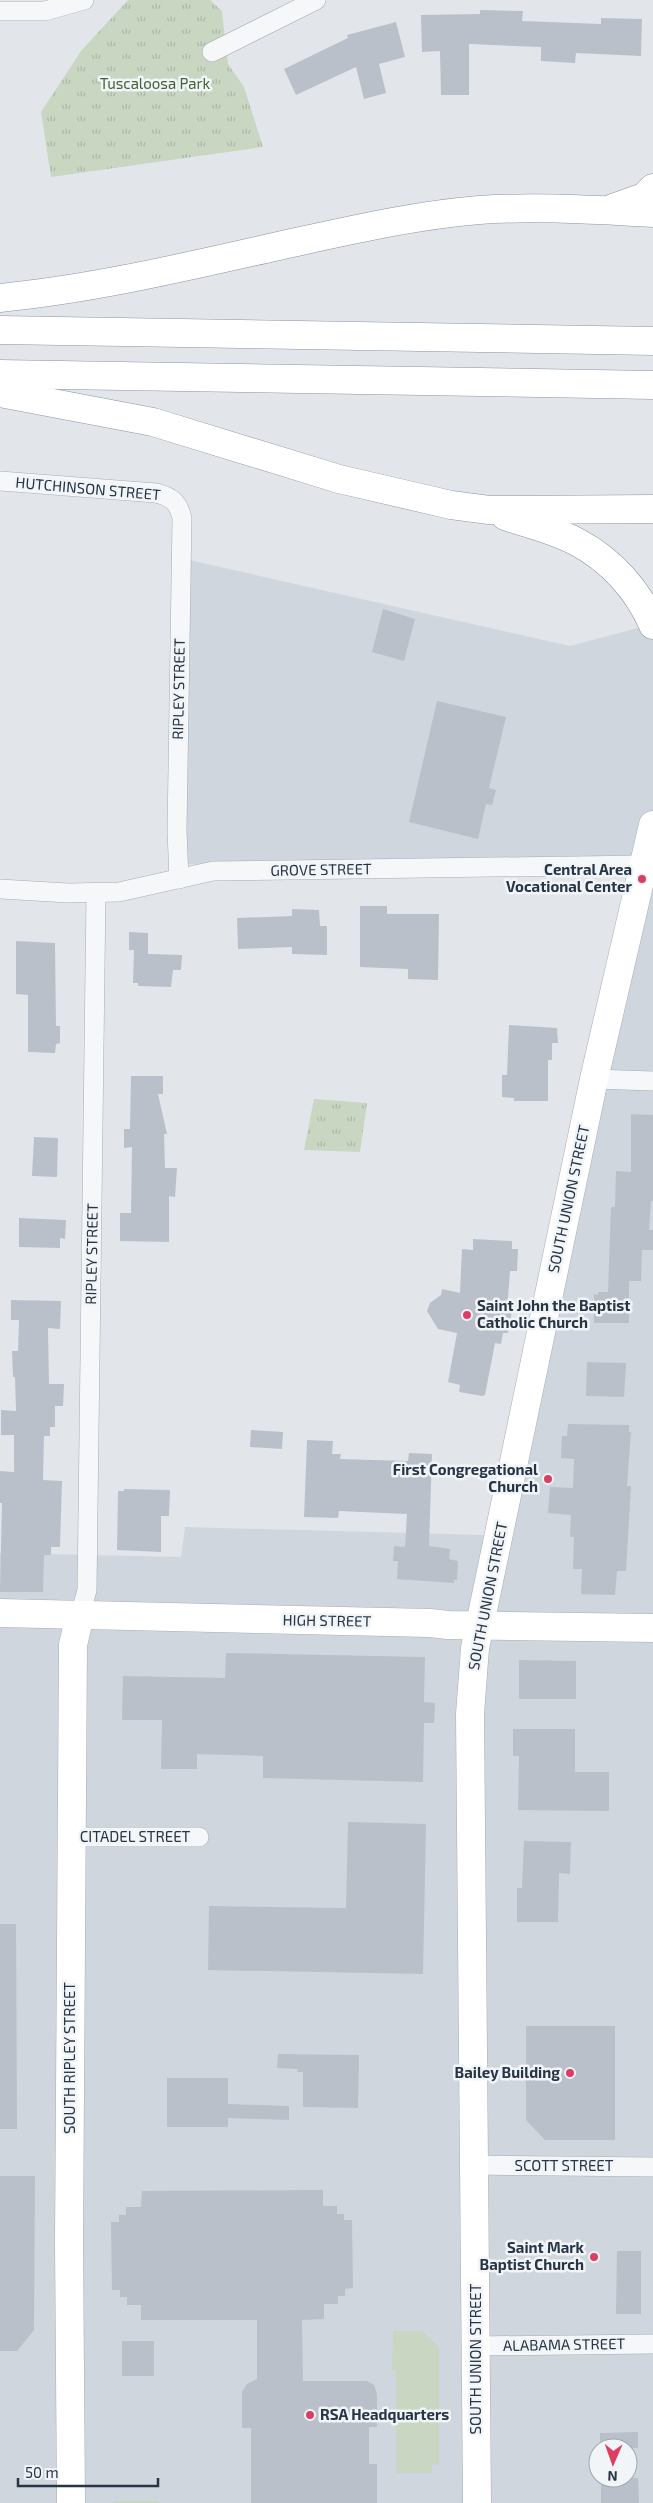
<svg xmlns="http://www.w3.org/2000/svg" width="653" height="2503" viewBox="0 0 653 2503" font-family="'Exo 2',sans-serif">
<defs>
<pattern id="park-tufts" width="24" height="20" patternUnits="userSpaceOnUse" patternTransform="scale(1.25)"><rect width="24" height="20" fill="#c9d6c2"/><path d="M3 7l-1-3M5 7V3M7 7l1-3M15 17l-1-3M17 17v-4M19 17l1-3" fill="none" stroke="#adb8a8"/></pattern>
</defs>
<rect width="100%" height="100%" fill="#e2e6eb"/>
<!-- built -->
<path fill="#d0d6de" fill-rule="evenodd" d="M189,560L570,646L653,624V2503H0V1553L181,1557L185,1527L484,1535L630,873L185,864ZM598,2448H628V2478H598Z"/>
<!-- grass -->
<g fill="#c9d6c2">
<path d="M393,2331H422L439,2347V2464L432,2465V2473H396V2371H392Z"/>
<rect x="113" y="2501" width="46" height="2"/>
</g>
<!-- park -->
<g fill="url(#park-tufts)">
<path d="M128,0H210L222,11L228,64L244,87L263,147L51,177L41,112L81,51Z"/>
<path d="M314,1099L367,1103L360,1152L304,1150Z"/>
</g>
<!-- building -->
<g fill="#b9c0ca">
<path d="M480,10L523,11L522,21L601,24V18L642,19L641,56L576,53L575,63L541,61V47L469,44V95H441L440,51L422,52L421,15L480,14Z"/>
<path d="M396,22L405,57L379,64L386,93L364,99L356,67L296,95L284,69L348,38L347,35Z"/>
<path d="M383,609L415,619L404,661L372,652Z"/>
<path d="M437,701L506,717L489,788L496,790L492,805L486,804L478,839L409,822Z"/>
<path d="M360,906H387V914H439L438,980L408,979V969L360,967Z"/>
<path d="M292,909L319,910L320,926H327V955L292,954V947L238,949L237,918L292,916Z"/>
<path d="M129,932L148,933V954L182,955L181,970H173L171,987L138,986V983H133L134,950H129Z"/>
<path d="M16,941L55,943L56,1026H60V1043L56,1044L55,1053L28,1052V995L16,994Z"/>
<path d="M509,1025L557,1028L558,1043H552V1060H548V1101H514V1098L502,1097V1075H507Z"/>
<path d="M131,1076H163V1094H158L167,1134H164L165,1168H177L175,1197L169,1196V1242L120,1241V1213H131L132,1147L124,1148V1129H130Z"/>
<path d="M631,1114L653,1115V1201H651L649,1230H653V1250H642L641,1281H629V1323H594V1294L598,1295V1292H608L611,1207H615L616,1171L631,1172Z"/>
<path d="M34,1137L58,1138L57,1177L32,1176Z"/>
<path d="M19,1218L66,1220L65,1239L60,1238V1248L19,1247Z"/>
<path d="M473,1239L512,1241V1249H518L517,1271H510L507,1310L512,1311L508,1333H503L501,1344L495,1343L485,1395L482,1396L459,1392L460,1385L448,1382L457,1333L438,1329L427,1311L430,1303L441,1295L442,1289L460,1293L462,1249L473,1250Z"/>
<path d="M11,1300L61,1301L60,1329L48,1328L49,1384H64L63,1406H55V1427H50V1436H44L43,1480L62,1481L60,1547H51V1555H44L43,1592H0L2,1503H0V1471L14,1472V1435H1V1410L16,1411L15,1377H13L12,1351H18L19,1320H11Z"/>
<path d="M587,1362L626,1363L624,1397L586,1396Z"/>
<path d="M568,1424L629,1425V1432H631L627,1486H631L626,1571H617L615,1595L581,1594L582,1569H573L574,1537H570L571,1515L548,1513L550,1487L573,1488L574,1459L561,1458L562,1436H567Z"/>
<path d="M251,1430L283,1432L282,1449L250,1447Z"/>
<path d="M307,1440L333,1441L332,1454H341L340,1459L408,1461L409,1453L432,1454L429,1546L450,1549L449,1559L458,1561L457,1580H454V1583L397,1579L398,1561H393L394,1546L405,1547L407,1514L339,1511L338,1518L304,1517Z"/>
<path d="M124,1489L170,1490L169,1516H161V1552L117,1550L118,1491H124Z"/>
<path d="M226,1653L425,1657L424,1702L435,1703L434,1723H424L423,1782L263,1778V1756L197,1754V1769H161L162,1720H122L123,1676L225,1678Z"/>
<path d="M519,1660L576,1661V1699H519Z"/>
<path d="M513,1729H575V1772H609V1811L518,1810L519,1756H513Z"/>
<path d="M348,1822L426,1824L423,1974L208,1970L209,1906L346,1908Z"/>
<path d="M524,1841L571,1842L570,1874L559,1873L558,1922H517V1888H522Z"/>
<path d="M0,1924H16L17,2129H0Z"/>
<path d="M526,2026H615V2140H545L526,2120Z"/>
<path d="M278,2054L359,2055L358,2108L303,2107V2072H297L298,2069L277,2068Z"/>
<path d="M167,2078H228V2104L289,2106V2120L228,2118V2127H167Z"/>
<path d="M0,2176H35L34,2330L17,2351H0Z"/>
<path d="M323,2190V2206H337V2214H344V2220H352L353,2288L345,2289V2296H338V2304H324V2319L302,2320L303,2381H367L374,2385L377,2394V2427H369V2464H377V2503H251V2428H242V2392L247,2384L257,2379V2320H141V2305H127V2297H120V2290H112L111,2222H119V2215H126V2207H141L142,2191Z"/>
<path d="M617,2251H641V2314H616Z"/>
<rect x="122" y="2341" width="32" height="35"/>
<path d="M638,2432V2448H600V2433Z"/>
<path d="M601,2478H638L639,2503H601Z"/>
</g>
<g fill="none" stroke-linecap="round" stroke-linejoin="round">
<!-- street casing -->
<g stroke="#a6adb6" stroke-width="20">
<g id="street">
<path d="M0,11H45L84,0"/>
<path d="M212,52L316,0"/>
<path d="M0,481L156,493C172,497 178,502 182,518L177,831L179,879"/>
<path d="M0,889L68,893L119,892L213,871L643,865"/>
<path d="M594,1079L653,1081"/>
<path d="M80,1615L87,1590L96,893"/>
<path d="M71,1837H199"/>
<path d="M474,2165L653,2167"/>
<path d="M475,2346L653,2344"/>
</g>
</g>
<!-- secondary casing -->
<g stroke="#a6adb6" stroke-width="29">
<g id="secondary">
<path d="M0,1613L430,1623L448,1625L653,1628"/>
<path d="M71,2503L69,2241L73,1645L80,1615"/>
<path d="M477,2503L470,1714L475,1648L594,1079L653,825"/>
</g>
</g>
<!-- highway casing -->
<g stroke="#8895a3" stroke-width="29">
<g id="highway">
<path d="M613,208L644,197L653,188"/>
<path d="M0,298C102,288 201,263 301,241C360,228 419,215 479,210C537,206 595,210 653,213"/>
<path d="M0,330L653,341"/>
<path d="M0,374L653,385"/>
<path d="M0,393L153,422L339,479L451,505L489,510L653,509"/>
<path d="M505,516C528,524 555,530 577,542C611,560 638,590 653,625"/>
</g>
</g>
<!-- street -->
<use href="#street" stroke="#f5f7f9" stroke-width="19"/>
<!-- secondary -->
<use href="#secondary" stroke="#fff" stroke-width="28"/>
<!-- highway -->
<use href="#highway" stroke="#fff" stroke-width="28"/>
</g>
<!-- markers -->
<g fill="#da3e63" stroke="#f2f5f8" stroke-width="2">
<circle cx="642" cy="879" r="5"/>
<circle cx="467" cy="1315" r="5"/>
<circle cx="548" cy="1479" r="5"/>
<circle cx="570" cy="2073" r="5"/>
<circle cx="594" cy="2257" r="5"/>
<circle cx="310" cy="2415" r="5"/>
</g>
<g text-anchor="middle" stroke-width="5" stroke-linejoin="round" paint-order="stroke">
<!-- park labels -->
<g font-size="15" fill="#416234" stroke="#f2f5f8">
<text x="155" y="89">Tuscaloosa Park</text>
</g>
<!-- street labels -->
<g font-size="15" fill="#283545" stroke="#f2f5f8">
<text transform="translate(88 489) rotate(5)" y="5">HUTCHINSON STREET</text>
<text transform="translate(179 689) rotate(-89)" y="5">RIPLEY STREET</text>
<text transform="translate(321 870) rotate(-1)" y="5">GROVE STREET</text>
<text transform="translate(569 1199) rotate(-78)" y="5">SOUTH UNION STREET</text>
<text transform="translate(92 1254) rotate(-89)" y="5">RIPLEY STREET</text>
<text transform="translate(488 1596) rotate(-79)" y="5">SOUTH UNION STREET</text>
<text transform="translate(327 1621) rotate(1)" y="5">HIGH STREET</text>
<text x="135" y="1842">CITADEL STREET</text>
<text transform="translate(70 2058) rotate(-90)" y="5">SOUTH RIPLEY STREET</text>
<text x="564" y="2171">SCOTT STREET</text>
<text transform="translate(564 2345) rotate(-1)" y="5">ALABAMA STREET</text>
<text transform="translate(476 2359) rotate(-90)" y="5">SOUTH UNION STREET</text>
</g>
<!-- poi labels -->
<g font-size="15" font-weight="bold" fill="#283545" stroke="#f2f5f8" text-anchor="end">
<text x="632" y="875">Central Area<tspan x="632" dy="17">Vocational Center</tspan></text>
<text x="477" y="1311" text-anchor="start">Saint John the Baptist<tspan x="477" dy="17">Catholic Church</tspan></text>
<text x="538" y="1475">First Congregational<tspan x="538" dy="17">Church</tspan></text>
<text x="560" y="2078">Bailey Building</text>
<text x="584" y="2253">Saint Mark<tspan x="584" dy="17">Baptist Church</tspan></text>
<text x="320" y="2420" text-anchor="start">RSA Headquarters</text>
</g>
</g>
<!-- north arrow -->
<g transform="translate(613 2463) rotate(182)"><circle r="24" fill="#f2f5f8" stroke="#a1a8b0"/>
<path d="M0-4L9 19L0 12L-9 19Z" fill="#da3e63"/>
<text y="-8" font-size="14" font-weight="bold" text-anchor="middle" fill="#283545">N</text>
</g>
<!-- scale -->
<path d="M18 2478v8h140v-8" fill="none" stroke="#283545" stroke-width="2.5"/>
<text x="25" y="2478" font-size="15" fill="#283545" stroke="#f2f5f8" stroke-width="4" paint-order="stroke">50 m</text>
</svg>
